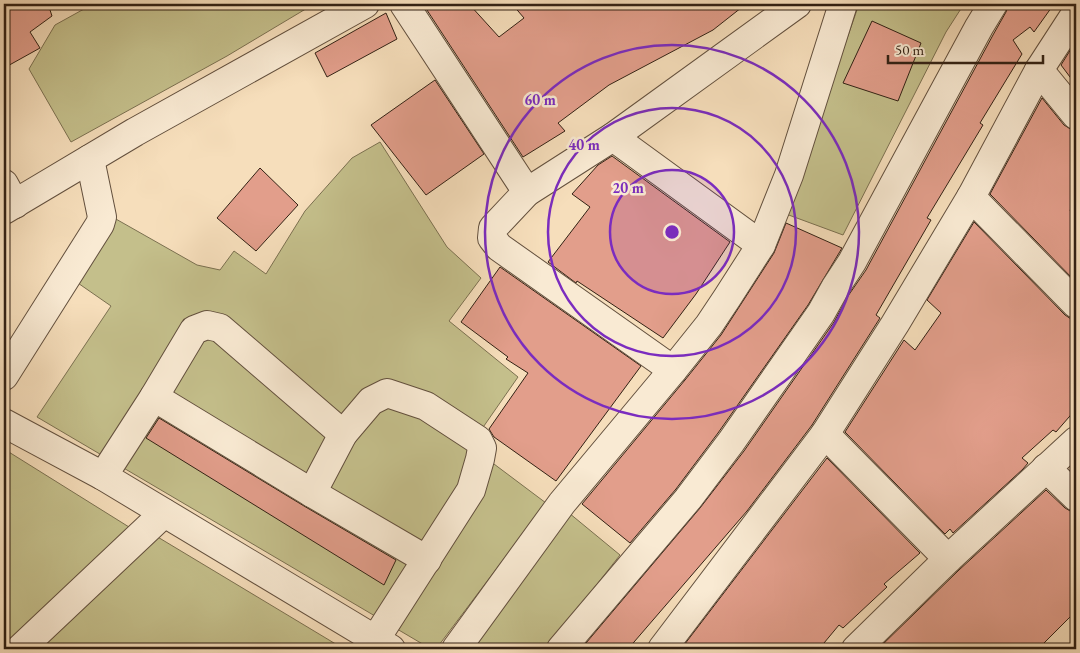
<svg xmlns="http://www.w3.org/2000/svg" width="1080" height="653" viewBox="0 0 1080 653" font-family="'EB Garamond',serif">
<rect width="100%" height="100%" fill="#f6debb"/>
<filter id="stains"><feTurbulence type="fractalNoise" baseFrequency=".004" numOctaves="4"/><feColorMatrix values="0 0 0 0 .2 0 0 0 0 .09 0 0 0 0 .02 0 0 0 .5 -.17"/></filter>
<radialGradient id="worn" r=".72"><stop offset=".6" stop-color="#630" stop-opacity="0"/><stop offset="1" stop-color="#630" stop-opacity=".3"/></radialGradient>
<!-- green -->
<g fill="#c4bf8b" stroke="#7b7050">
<path d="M93,4H314L227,56L71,142L29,69L55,25Z"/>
<path d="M859,4H964L946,32L843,235L786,214Z"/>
<path d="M380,142L447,247L481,278L449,321L518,377L470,446L546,503L436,649H431L37,417L111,306L62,272L100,210L197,265L220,270L234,251L266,274L305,211L352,158Z"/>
<path d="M4,449L129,527L4,648Z"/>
<path d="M569,513L620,555L546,649H467Z"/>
<path d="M156,536L344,649H34Z"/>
</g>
<!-- building -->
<g fill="#e29e8b" stroke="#322114">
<path d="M4,4H48L52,16L30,32L40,48L4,68Z"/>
<path d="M423,4H469L499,37L524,18L512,4H746L713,30L609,85L558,123L565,131L523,157Z"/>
<path d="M1009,4H1054L1034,32L1030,27L1013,40L1022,54L980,123L983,125L927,218L931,220L876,315L880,318L812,425L747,511L628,649H581L700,508L744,451L834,322L848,296L866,270L993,35L1006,12Z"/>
<path d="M386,13L397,39L327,77L315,53Z"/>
<path d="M872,21L921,43L898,101L843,83Z"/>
<path d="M1076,41V85L1061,65Z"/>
<path d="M435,80L484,154L426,195L371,125Z"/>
<path d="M1042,98L1064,125L1072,130L1076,136V203L1070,210L1076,220V282L990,194Z"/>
<path d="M612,156L730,242L696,294L663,338L577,281L576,283L548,262L590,207L572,194L598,165Z"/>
<path d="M260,168L298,205L256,251L217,218Z"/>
<path d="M974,222L1065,315L1071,319H1076V409L1056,432L1053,430L1022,458L1028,463L1023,469L953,533L950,529L945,534L845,432L904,340L915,350L941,313L927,300Z"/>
<path d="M786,223L842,248L808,305L718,433L676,489L630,543L582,504L685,380L721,335L774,253Z"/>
<path d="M500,267L641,366L556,481L494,437L489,429L528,373L506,359L508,357L461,322Z"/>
<path d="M159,418L304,506L396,560L384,585L146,438Z"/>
<path d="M827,458L920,553L884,584L887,587L843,628L839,625L819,649H681Z"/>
<path d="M1046,490L1065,508L1072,512H1076V611L1038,649H878L959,570Z"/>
</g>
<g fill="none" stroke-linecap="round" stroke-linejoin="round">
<!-- minor casing -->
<g stroke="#63503e" stroke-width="30">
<g id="minor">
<path d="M404,4L527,192"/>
<path d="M1039,70L1076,115"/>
<path d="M613,137L761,245"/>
<path d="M4,184L15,204"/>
<path d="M971,197L1039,70L1076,13"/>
<path d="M4,210L135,132L365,4"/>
<path d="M673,370L499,247L492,238L493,228L527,192L613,137L797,4"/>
<path d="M4,376L100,224L102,217L90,159"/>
<path d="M154,397L312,493L427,560"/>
<path d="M4,423L103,476L391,649"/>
<path d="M825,434L948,559"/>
<path d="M1046,468L1076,497"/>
<path d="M103,476L154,397L194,330L207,325L220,328L343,434"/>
<path d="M312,493L343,434L371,401L387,393L426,406L478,440L482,448L480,459L471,490L375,640"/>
<path d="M20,649L164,513"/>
<path d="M456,649L562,503L673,370L709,325L727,298L761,245L789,175L843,4"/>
<path d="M561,649L688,499L731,442L821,313L835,288L852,262L979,27L993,4"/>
<path d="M662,649L825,434L895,324L971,197L1076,304"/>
<path d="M856,649L948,559L1076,441"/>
</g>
</g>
<!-- minor -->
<use href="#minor" stroke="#f9ead3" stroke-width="28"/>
</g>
<!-- distance rings -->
<circle cx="672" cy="232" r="62" fill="#7b2cbf" fill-opacity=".12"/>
<g fill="none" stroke="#7b2cbf" stroke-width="2.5">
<circle cx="672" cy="232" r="62"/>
<circle cx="672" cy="232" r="124"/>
<circle cx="672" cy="232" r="187"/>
</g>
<circle cx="672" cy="232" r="8" fill="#7b2cbf" stroke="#f9ead3" stroke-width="2.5"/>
<g font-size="15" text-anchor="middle" font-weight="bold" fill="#7b2cbf" stroke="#f9ead3" stroke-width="5" stroke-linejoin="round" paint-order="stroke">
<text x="540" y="105">60 m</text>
<text x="584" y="150">40 m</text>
<text x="628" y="193">20 m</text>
</g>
<!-- margin -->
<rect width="1080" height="653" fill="none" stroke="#f6debb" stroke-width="20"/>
<rect x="5" y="5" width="1070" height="643" fill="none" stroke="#322114" stroke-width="2.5"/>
<rect x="10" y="10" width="1060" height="633" fill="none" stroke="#322114"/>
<!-- scale -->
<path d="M888 55v8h155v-8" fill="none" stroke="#322114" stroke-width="2.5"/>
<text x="895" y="55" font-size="15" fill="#322114" stroke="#f9ead3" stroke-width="4" paint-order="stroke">50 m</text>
<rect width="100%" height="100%" filter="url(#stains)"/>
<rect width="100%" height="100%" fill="url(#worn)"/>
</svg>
